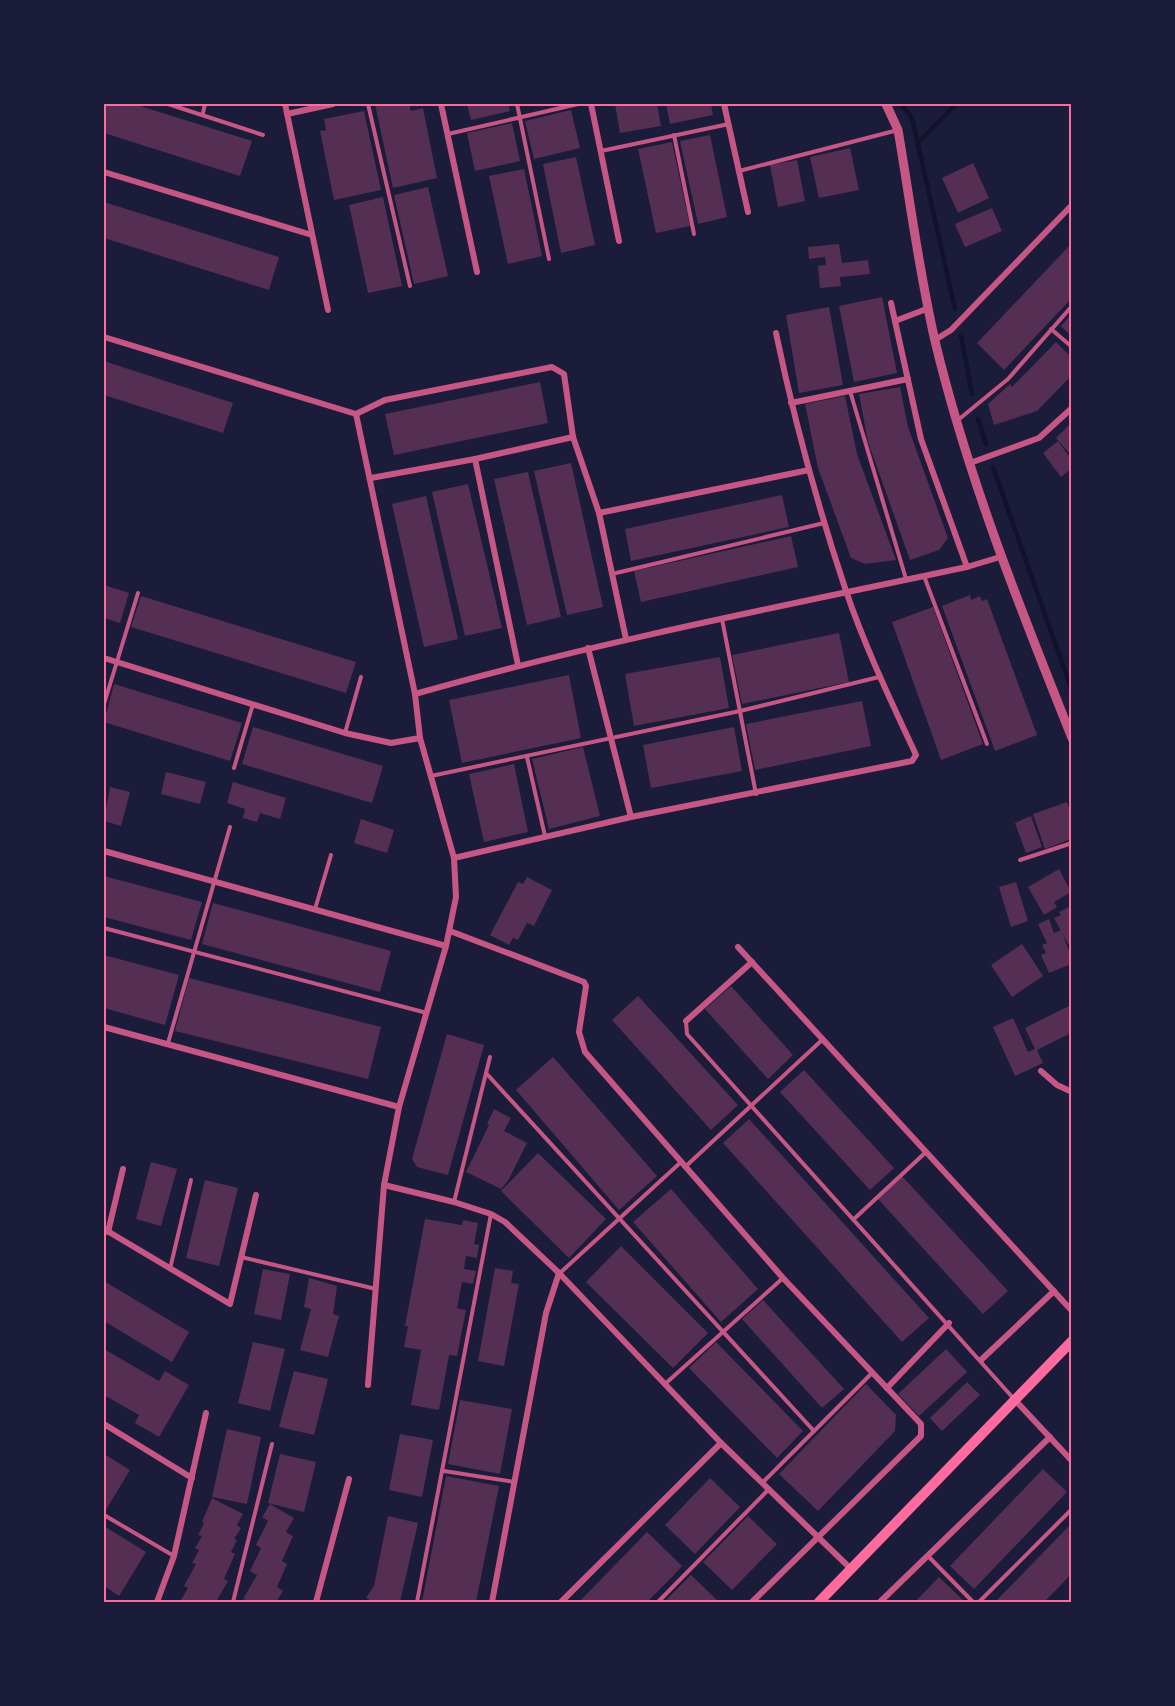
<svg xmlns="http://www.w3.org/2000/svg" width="1175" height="1706" viewBox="0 0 1175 1706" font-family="Poppins,sans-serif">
<rect width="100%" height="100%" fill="#1b1b3a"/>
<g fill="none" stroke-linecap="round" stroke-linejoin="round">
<!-- stream -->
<g stroke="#12122b" stroke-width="4.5">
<path d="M901,104L912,118L955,309"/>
<path d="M917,144L956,104"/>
<path d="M961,335L972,394"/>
<path d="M978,419L986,444"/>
<path d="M993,467L1072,691"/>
</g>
</g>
<!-- building -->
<g fill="#542f53">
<path d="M104,104H134L252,141L240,176L104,133Z"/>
<path d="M375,104H409L411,111L423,108L437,178L393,188Z"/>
<path d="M467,104H508L510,111L471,120Z"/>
<path d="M615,104H657L661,126L620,133Z"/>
<path d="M666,104H711L713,115L670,124Z"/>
<path d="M571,110L580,148L534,159L525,121Z"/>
<path d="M364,111L381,190L334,200L320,131L326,130L324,119Z"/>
<path d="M512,123L520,161L475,171L467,133Z"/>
<path d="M710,135L727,217L698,224L680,141Z"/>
<path d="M672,142L690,226L656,233L638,149Z"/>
<path d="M850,148L859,190L819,198L810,157Z"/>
<path d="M576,157L595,245L561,253L543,164Z"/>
<path d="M797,160L805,201L778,207L770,165Z"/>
<path d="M973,163L989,198L958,213L942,178Z"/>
<path d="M524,169L542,256L508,264L489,176Z"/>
<path d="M428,187L448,276L414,284L394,195Z"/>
<path d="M383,197L402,286L368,293L349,205Z"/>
<path d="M104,202L279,257L269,290L104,238Z"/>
<path d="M992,208L1002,231L965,247L955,224Z"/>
<path d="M839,244L842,263L868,260L870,274L840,277L841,286L820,288L818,266L826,265L825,257L809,259L808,247Z"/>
<path d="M1071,244V299L1004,370L977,343Z"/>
<path d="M882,297L897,373L854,382L839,306Z"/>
<path d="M829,307L843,385L799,393L786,315Z"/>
<path d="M1071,315V336L1061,326Z"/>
<path d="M1056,342L1071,357V376L1037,411L994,425L988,404L1010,384L1012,387Z"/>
<path d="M104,361L233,403L223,433L104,395Z"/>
<path d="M540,382L548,423L394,455L385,414Z"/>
<path d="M900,387L908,427L948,538L939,550L910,560L868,442L859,394Z"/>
<path d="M845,396L857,454L896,560L865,564L851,558L818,468L805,404Z"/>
<path d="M1071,423V455L1056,438Z"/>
<path d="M1058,441L1071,459V469L1061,477L1043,453Z"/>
<path d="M571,463L603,607L567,615L534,471Z"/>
<path d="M528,472L561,617L527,625L494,479Z"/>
<path d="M468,484L502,628L465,636L432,492Z"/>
<path d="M782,495L789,527L631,561L625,529Z"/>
<path d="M426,496L458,639L424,647L392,504Z"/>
<path d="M791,536L798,567L641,602L634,571Z"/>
<path d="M104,585L129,593L120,623L104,618Z"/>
<path d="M970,595L971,600L980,596L982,601L987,599L1037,735L995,751L942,606Z"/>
<path d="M141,596L356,662L346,693L131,627Z"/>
<path d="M933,607L983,744L941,760L892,622Z"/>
<path d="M839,633L849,682L742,704L732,655Z"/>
<path d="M720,657L729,708L634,726L625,674Z"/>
<path d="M569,675L581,738L462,763L449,700Z"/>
<path d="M114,684L242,723L230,761L104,722Z"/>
<path d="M862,701L871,746L755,770L746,724Z"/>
<path d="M253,727L383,766L372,803L242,764Z"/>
<path d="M734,727L742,771L651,788L643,745Z"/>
<path d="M583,747L600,816L549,829L532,759Z"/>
<path d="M514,764L528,832L484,842L469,774Z"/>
<path d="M166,772L206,782L200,804L161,794Z"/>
<path d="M233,782L286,798L280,819L260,813L257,822L243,818L245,809L227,803Z"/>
<path d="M110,787L130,792L121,826L104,821Z"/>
<path d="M1067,802L1071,814V839L1045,849L1033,814Z"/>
<path d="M1031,816L1042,847L1026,853L1015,823Z"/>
<path d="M361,819L394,830L387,853L354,843Z"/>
<path d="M1059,869L1071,892L1054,902L1057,907L1044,915L1028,887Z"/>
<path d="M104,876L202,902L191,940L104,917Z"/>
<path d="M527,877L552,890L534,926L527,923L518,940L513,938L509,945L490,935L518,882L523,884Z"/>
<path d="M1016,882L1028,921L1011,927L999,887Z"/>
<path d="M213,903L391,951L380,992L202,944Z"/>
<path d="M1071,906V942L1068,944L1054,918L1061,915L1059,912Z"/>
<path d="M1049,919L1054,933L1061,930L1071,956V964L1049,973L1041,955L1046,953L1042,945L1047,943L1038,924Z"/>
<path d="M1022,944L1043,976L1012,997L991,965Z"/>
<path d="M104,955L179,975L165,1025L104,1008Z"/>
<path d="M189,978L381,1027L368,1079L175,1031Z"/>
<path d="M731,986L793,1055L768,1079L705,1009Z"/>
<path d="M638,996L738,1105L711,1130L612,1020Z"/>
<path d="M1071,1005V1033L1037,1050L1043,1063L1015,1076L993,1027L1013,1018L1028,1052L1035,1049L1025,1028Z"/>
<path d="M447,1034L484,1045L448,1175L417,1167L412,1159Z"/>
<path d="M553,1057L657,1176L619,1210L516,1090Z"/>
<path d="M804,1070L894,1168L870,1190L780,1092Z"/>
<path d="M494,1109L511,1118L504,1131L527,1143L508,1181L501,1189L466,1172L489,1125L487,1124Z"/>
<path d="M749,1119L929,1318L902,1342L723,1143Z"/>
<path d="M538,1153L606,1219L569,1258L501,1191Z"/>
<path d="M151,1162L177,1169L161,1226L136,1219Z"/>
<path d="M902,1176L1008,1291L983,1314L878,1199Z"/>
<path d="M205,1180L238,1188L219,1266L186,1258Z"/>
<path d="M671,1189L758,1289L721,1322L633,1222Z"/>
<path d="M425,1219L462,1225L463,1220L478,1223L474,1244L479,1245L477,1258L466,1256L464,1269L476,1271L473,1284L462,1282L457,1308L466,1310L457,1356L449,1355L439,1410L411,1405L421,1350L404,1347L408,1326H405Z"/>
<path d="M621,1246L708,1333L673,1368L586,1282Z"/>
<path d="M495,1268L513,1271L511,1283L519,1284L504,1366L478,1361Z"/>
<path d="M263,1269L290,1274L281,1320L254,1314Z"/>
<path d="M309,1278L337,1286L333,1314L339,1316L328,1357L300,1350L311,1309L304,1307Z"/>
<path d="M104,1281L189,1332L172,1362L104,1321Z"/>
<path d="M763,1300L844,1389L822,1408L742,1319Z"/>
<path d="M253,1342L285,1349L270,1411L238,1403Z"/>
<path d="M716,1342L803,1431L777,1458L689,1368Z"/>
<path d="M104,1349L159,1381L165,1371L189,1385L159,1437L135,1423L139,1415L104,1395Z"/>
<path d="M946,1349L967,1372L919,1416L898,1394Z"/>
<path d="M294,1371L328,1379L314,1435L279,1427Z"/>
<path d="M967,1382L980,1395L942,1431L930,1418Z"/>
<path d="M866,1384L896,1415L895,1431L818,1511L779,1474Z"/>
<path d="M460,1400L512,1409L500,1474L448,1464Z"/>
<path d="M227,1429L261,1437L247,1504L212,1497Z"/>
<path d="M400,1434L433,1440L422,1497L389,1490Z"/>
<path d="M104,1454L130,1470L104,1513Z"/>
<path d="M280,1454L316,1462L304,1512L268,1503Z"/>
<path d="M1043,1469L1067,1492L974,1589L950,1566Z"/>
<path d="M446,1476L499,1486L476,1602H422Z"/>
<path d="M710,1478L740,1507L695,1554L665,1525Z"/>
<path d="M212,1498L243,1514L237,1525L241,1528L234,1539L237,1540L231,1552L235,1554L224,1579L228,1581L216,1602H183L181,1600L188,1588L184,1586L196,1564L192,1563L199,1550L195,1548L202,1536L198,1535L204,1523L202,1522Z"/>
<path d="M270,1504L294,1518L286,1532L293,1536L282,1561L287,1564L277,1587L283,1591L276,1602H250L243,1599L257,1575L250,1571L261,1548L256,1545L268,1521L262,1517Z"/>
<path d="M388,1516L418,1523L400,1602H374L366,1598L374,1586Z"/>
<path d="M748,1516L777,1544L732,1590L703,1562Z"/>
<path d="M1071,1524V1574L1060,1586L1044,1602H995Z"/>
<path d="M104,1526L146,1552L119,1596L104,1586Z"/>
<path d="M647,1532L682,1566L673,1576L647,1602H579Z"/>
<path d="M691,1575L719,1602H664Z"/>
<path d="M939,1577L965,1602H915Z"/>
</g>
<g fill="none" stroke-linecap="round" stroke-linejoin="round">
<!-- service -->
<g stroke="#c65784" stroke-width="4">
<path d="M168,104L263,135"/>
<path d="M368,104L410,286"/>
<path d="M517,104L549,259"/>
<path d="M203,113L205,104"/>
<path d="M448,134L578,104"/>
<path d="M674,135L694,234"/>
<path d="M601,151L729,124"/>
<path d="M739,171L898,130"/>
<path d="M1051,329L1072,347"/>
<path d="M850,391L906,579"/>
<path d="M958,420L1008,379L1072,306"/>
<path d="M612,574L824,523"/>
<path d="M924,576L987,744"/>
<path d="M722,619L756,794"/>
<path d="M104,704L138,593"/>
<path d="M345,733L361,677"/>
<path d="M527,757L545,836"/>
<path d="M234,768L253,704"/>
<path d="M431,776L740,711L879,677"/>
<path d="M1020,860L1072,843"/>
<path d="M315,909L331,855"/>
<path d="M104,928L427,1013"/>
<path d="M686,1021L687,1034L1014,1399"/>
<path d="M168,1043L230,827"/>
<path d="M486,1073L814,1431"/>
<path d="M685,1167L822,1040"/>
<path d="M454,1202L490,1057"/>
<path d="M854,1219L926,1152"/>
<path d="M241,1257L376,1289"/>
<path d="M170,1269L191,1180"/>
<path d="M560,1273L681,1162"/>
<path d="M665,1384L783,1278"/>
<path d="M444,1471L515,1482"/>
<path d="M762,1483L873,1372"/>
<path d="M104,1515L174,1556"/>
<path d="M928,1556L973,1602"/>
<path d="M233,1602L272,1444"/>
<path d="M417,1602L491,1214"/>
<path d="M658,1602L768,1490"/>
<path d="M979,1602L1072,1509"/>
</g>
<!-- minor -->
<g stroke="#c65784" stroke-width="6">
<path d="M285,104L328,310"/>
<path d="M441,104L477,272"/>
<path d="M591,104L619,241"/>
<path d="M724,104L748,212"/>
<path d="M287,114L333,104"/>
<path d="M104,172L312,235"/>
<path d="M891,303L921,439L967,567"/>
<path d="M895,321L929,308"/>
<path d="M104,337L356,414"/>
<path d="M935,340L951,330L1072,205"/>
<path d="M791,403L908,379"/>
<path d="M356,414L415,694L420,738L454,858L456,897L446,946L399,1107L384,1185L368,1385"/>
<path d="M356,414L385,400L552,367L564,374L573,437L599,513L626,639"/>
<path d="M475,459L518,665"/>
<path d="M970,463L1039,438L1072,408"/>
<path d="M371,478L475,459L573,437"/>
<path d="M599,513L809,470"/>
<path d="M588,648L631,817"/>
<path d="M104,658L345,733L391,743L420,738"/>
<path d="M415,694C597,642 782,606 967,567L1000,557"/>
<path d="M104,851L446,946"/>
<path d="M454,858L631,817L912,761L916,755C891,701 865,647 846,591C818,507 794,420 776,333"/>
<path d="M450,931L584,982L586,986L579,1032L585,1052L783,1278L921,1424V1436L752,1602"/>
<path d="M738,947L1072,1311"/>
<path d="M686,1021L752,962"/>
<path d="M104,1027L399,1107"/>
<path d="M1041,1071L1057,1085L1072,1092"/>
<path d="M384,1185L454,1202L491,1214L505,1222L559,1273L721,1443L850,1568"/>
<path d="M104,1229L230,1304L256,1195"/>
<path d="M108,1232L123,1169"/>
<path d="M981,1360L1054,1291"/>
<path d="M887,1388L949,1323"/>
<path d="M1015,1400L1072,1461"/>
<path d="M104,1424L192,1478"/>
<path d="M157,1602L174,1556L206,1413"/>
<path d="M316,1602L349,1479"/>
<path d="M492,1602L546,1313L559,1273"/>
<path d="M561,1602L721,1443"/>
<path d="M880,1602L1050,1437"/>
</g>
<!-- tertiary -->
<path stroke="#c65784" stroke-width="9" d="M886,104L898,130C910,200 919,272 935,341C968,478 1020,608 1072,738"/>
<!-- secondary -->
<path stroke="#ff6b9d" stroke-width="10" d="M819,1602L1072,1341"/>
</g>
<!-- border -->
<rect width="1175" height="1706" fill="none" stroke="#1b1b3a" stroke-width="210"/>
<rect x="105" y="105" width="965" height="1496" fill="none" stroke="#ff6b9d" stroke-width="2"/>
</svg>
